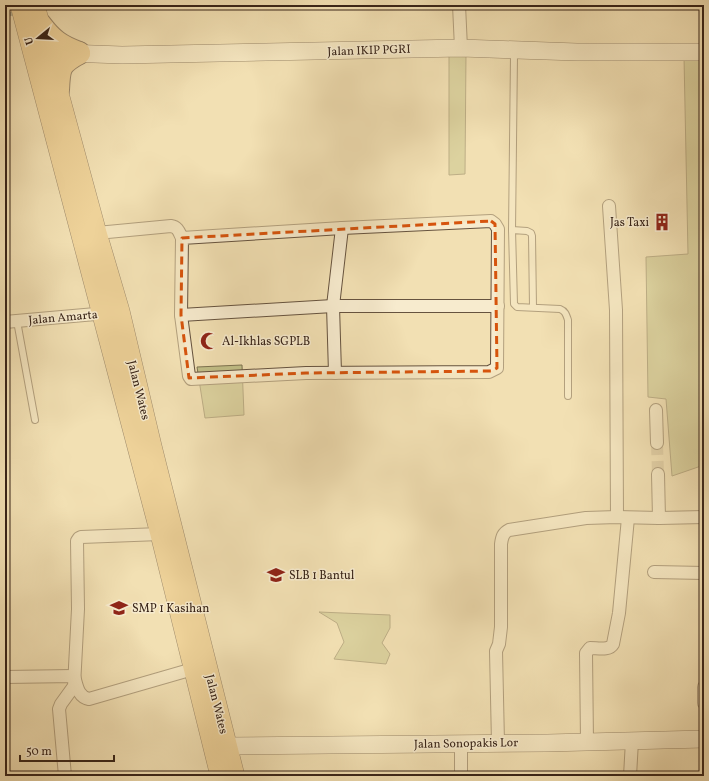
<svg xmlns="http://www.w3.org/2000/svg" width="709" height="781" viewBox="0 0 709 781" font-family="Vollkorn,serif">
<rect width="100%" height="100%" fill="#f2e0b3"/>
<filter id="stains"><feTurbulence type="fractalNoise" baseFrequency=".005" numOctaves="4"/><feColorMatrix values="0 0 0 0 .2 0 0 0 0 .09 0 0 0 0 .02 0 0 0 .5 -.17"/></filter>
<radialGradient id="worn" r=".72"><stop offset=".6" stop-color="#630" stop-opacity="0"/><stop offset="1" stop-color="#630" stop-opacity=".3"/></radialGradient>
<!-- green -->
<g fill="#c2c088" stroke="#7d7250">
<path d="M449,52H466L465,174L449,175Z"/>
<path d="M704,56V465L672,476L666,399L648,397L646,257L688,254L684,57Z"/>
<path d="M242,365L244,415L205,418L197,367Z"/>
<path d="M319,612L390,615V628L382,643L390,654L386,664L334,659L344,642L337,623Z"/>
</g>
<g fill="none" stroke-linecap="round" stroke-linejoin="round">
<!-- stream -->
<path stroke="#738070" stroke-width="4" d="M5,15L16,13"/>
<!-- street-tunnel -->
<path stroke="#cdba94" stroke-width="12" stroke-dasharray="12 6" stroke-linecap="butt" d="M657,443L658,474"/>
<!-- lane casing -->
<g stroke="#66533f" stroke-width="8">
<g id="lane">
<path d="M512,230L514,55L512,50"/>
<path d="M533,307L532,236L531,233L527,231L512,230L514,304L517,307L560,309C565,311 566,314 568,320V396"/>
<path d="M17,321L35,420"/>
</g>
</g>
<!-- street casing -->
<g stroke="#66533f" stroke-width="14">
<g id="street">
<path d="M459,5L461,48"/>
<path d="M609,206L616,310L617,517"/>
<path d="M97,233L171,226C178,227 179,232 182,238L181,315L189,376L191,379L306,373L489,372L497,368L498,229L495,224L491,221L342,228L182,238"/>
<path d="M181,315L333,306H498"/>
<path d="M5,322L107,313"/>
<path d="M335,373L333,306L342,228"/>
<path d="M656,410L657,443"/>
<path d="M658,474L659,518"/>
<path d="M654,572L704,573"/>
<path d="M5,677L74,676C77,686 78,697 89,699L193,669"/>
<path d="M704,687V703"/>
<path d="M587,742L586,653L590,648C598,648 609,651 613,644L619,613L628,518"/>
<path d="M498,743L496,651L499,644L501,627V544C502,537 503,533 509,530L586,518L617,517L659,518L704,517"/>
<path d="M65,776L59,709L61,704L74,686L78,609L77,541L79,538L81,537L160,534"/>
<path d="M461,776V743"/>
<path d="M630,776L632,741"/>
</g>
</g>
<!-- secondary casing -->
<g stroke="#382418" stroke-width="18">
<g id="secondary">
<path d="M66,53L122,55L461,48L577,52H704"/>
<path d="M227,746L547,743L704,739"/>
</g>
</g>
<!-- primary casing -->
<g stroke="#382418" stroke-width="20">
<g id="primary">
<path d="M20,5L160,534L220,776"/>
<path d="M35,5L97,233L120,311L152,446L235,776"/>
</g>
</g>
<!-- highway casing -->
<g stroke="#382418" stroke-width="24">
<g id="highway">
<path d="M40,24C52,40 60,46 79,53"/>
<path d="M58,90C59,68 59,64 79,53"/>
</g>
</g>
<!-- lane -->
<use href="#lane" stroke="#f7ebce" stroke-width="6"/>
<!-- street -->
<use href="#street" stroke="#f7ebce" stroke-width="12"/>
<!-- secondary -->
<use href="#secondary" stroke="#f7ebce" stroke-width="17"/>
<!-- primary -->
<use href="#primary" stroke="#e9c07a" stroke-width="19"/>
<!-- highway -->
<use href="#highway" stroke="#e9c07a" stroke-width="22"/>
</g>
<!-- marked area -->
<path d="M0 0H709V781H0ZM491,221L495,224L497,368L492,371L306,373L189,378L181,315L182,238Z" fill="#f2e0b3" fill-opacity=".55" fill-rule="evenodd"/>
<path fill="none" stroke="#d6540d" stroke-width="3" stroke-dasharray="8 5" stroke-linejoin="round" d="M491,221L495,224L497,368L492,371L306,373L189,378L181,315L182,238Z"/>
<!-- icons -->
<defs>
<g id="building-bare" transform="scale(1.38)"><path d="M-4-6H4V6H1V3H-1V6H-4ZM-2.5-4.3h1.7v1.8h-1.7ZM.8-4.3h1.7v1.8H.8ZM-2.5-1h1.7V.8h-1.7ZM.8-1h1.7V.8H.8Z" fill="#8f2418" stroke="#f7ebce" stroke-width="2.5" paint-order="stroke"/></g>
<g id="mosque-bare" transform="scale(1.38)"><path d="M3.5-4.9A6 6 0 1 0 3.5 4.9A5 5 0 1 1 3.5-4.9Z" fill="#8f2418" stroke="#f7ebce" stroke-width="2.5" paint-order="stroke"/></g>
<g id="school-bare" transform="scale(1.38)"><path d="M0-5L7-2L0 1L-7-2ZM-4 1L0 2.5L4 1V4Q0 6-4 4Z" fill="#8f2418" stroke="#f7ebce" stroke-width="2.5" paint-order="stroke"/></g>
</defs>
<g fill-rule="evenodd">
<use href="#building-bare" x="662" y="222"/>
<use href="#mosque-bare" x="209" y="341"/>
<use href="#school-bare" x="276" y="575"/>
<use href="#school-bare" x="119" y="608"/>
</g>
<g text-anchor="middle" stroke-width="3" stroke-linejoin="round" paint-order="stroke">
<!-- street labels -->
<g font-size="12" fill="#382418" stroke="#f7ebce">
<text transform="translate(369 50) rotate(-2)" y="4">Jalan IKIP PGRI</text>
<text transform="translate(63 317) rotate(-5)" y="4">Jalan Amarta</text>
<text transform="translate(139 390) rotate(76)" y="4">Jalan Wates</text>
<text transform="translate(217 704) rotate(76)" y="4">Jalan Wates</text>
<text transform="translate(466 743) rotate(-1)" y="4">Jalan Sonopakis Lor</text>
</g>
<!-- poi labels -->
<g font-size="12" fill="#382418" stroke="#f7ebce" text-anchor="start">
<text x="649" y="226" text-anchor="end">Jas Taxi</text>
<text x="222" y="345">Al-Ikhlas SGPLB</text>
<text x="289" y="579">SLB 1 Bantul</text>
<text x="132" y="612">SMP 1 Kasihan</text>
</g>
</g>
<!-- margin -->
<rect width="709" height="781" fill="none" stroke="#f2e0b3" stroke-width="20"/>
<rect x="6" y="6" width="697" height="769" fill="none" stroke="#382418" stroke-width="2"/>
<rect x="10" y="10" width="689" height="761" fill="none" stroke="#382418"/>
<!-- north arrow -->
<g transform="translate(38 38) rotate(252)" stroke="#f7ebce" stroke-width="3" paint-order="stroke">
<path d="M0-3L7 15L0 10L-7 15Z" fill="#382418"/>
<text y="-6" font-size="11" font-weight="bold" text-anchor="middle" fill="#382418">U</text>
</g>
<!-- scale -->
<path d="M20 755v6h94v-6" fill="none" stroke="#382418" stroke-width="2"/>
<text x="26" y="755" font-size="12" fill="#382418" stroke="#f7ebce" stroke-width="3" paint-order="stroke">50 m</text>
<rect width="100%" height="100%" filter="url(#stains)"/>
<rect width="100%" height="100%" fill="url(#worn)"/>
</svg>
